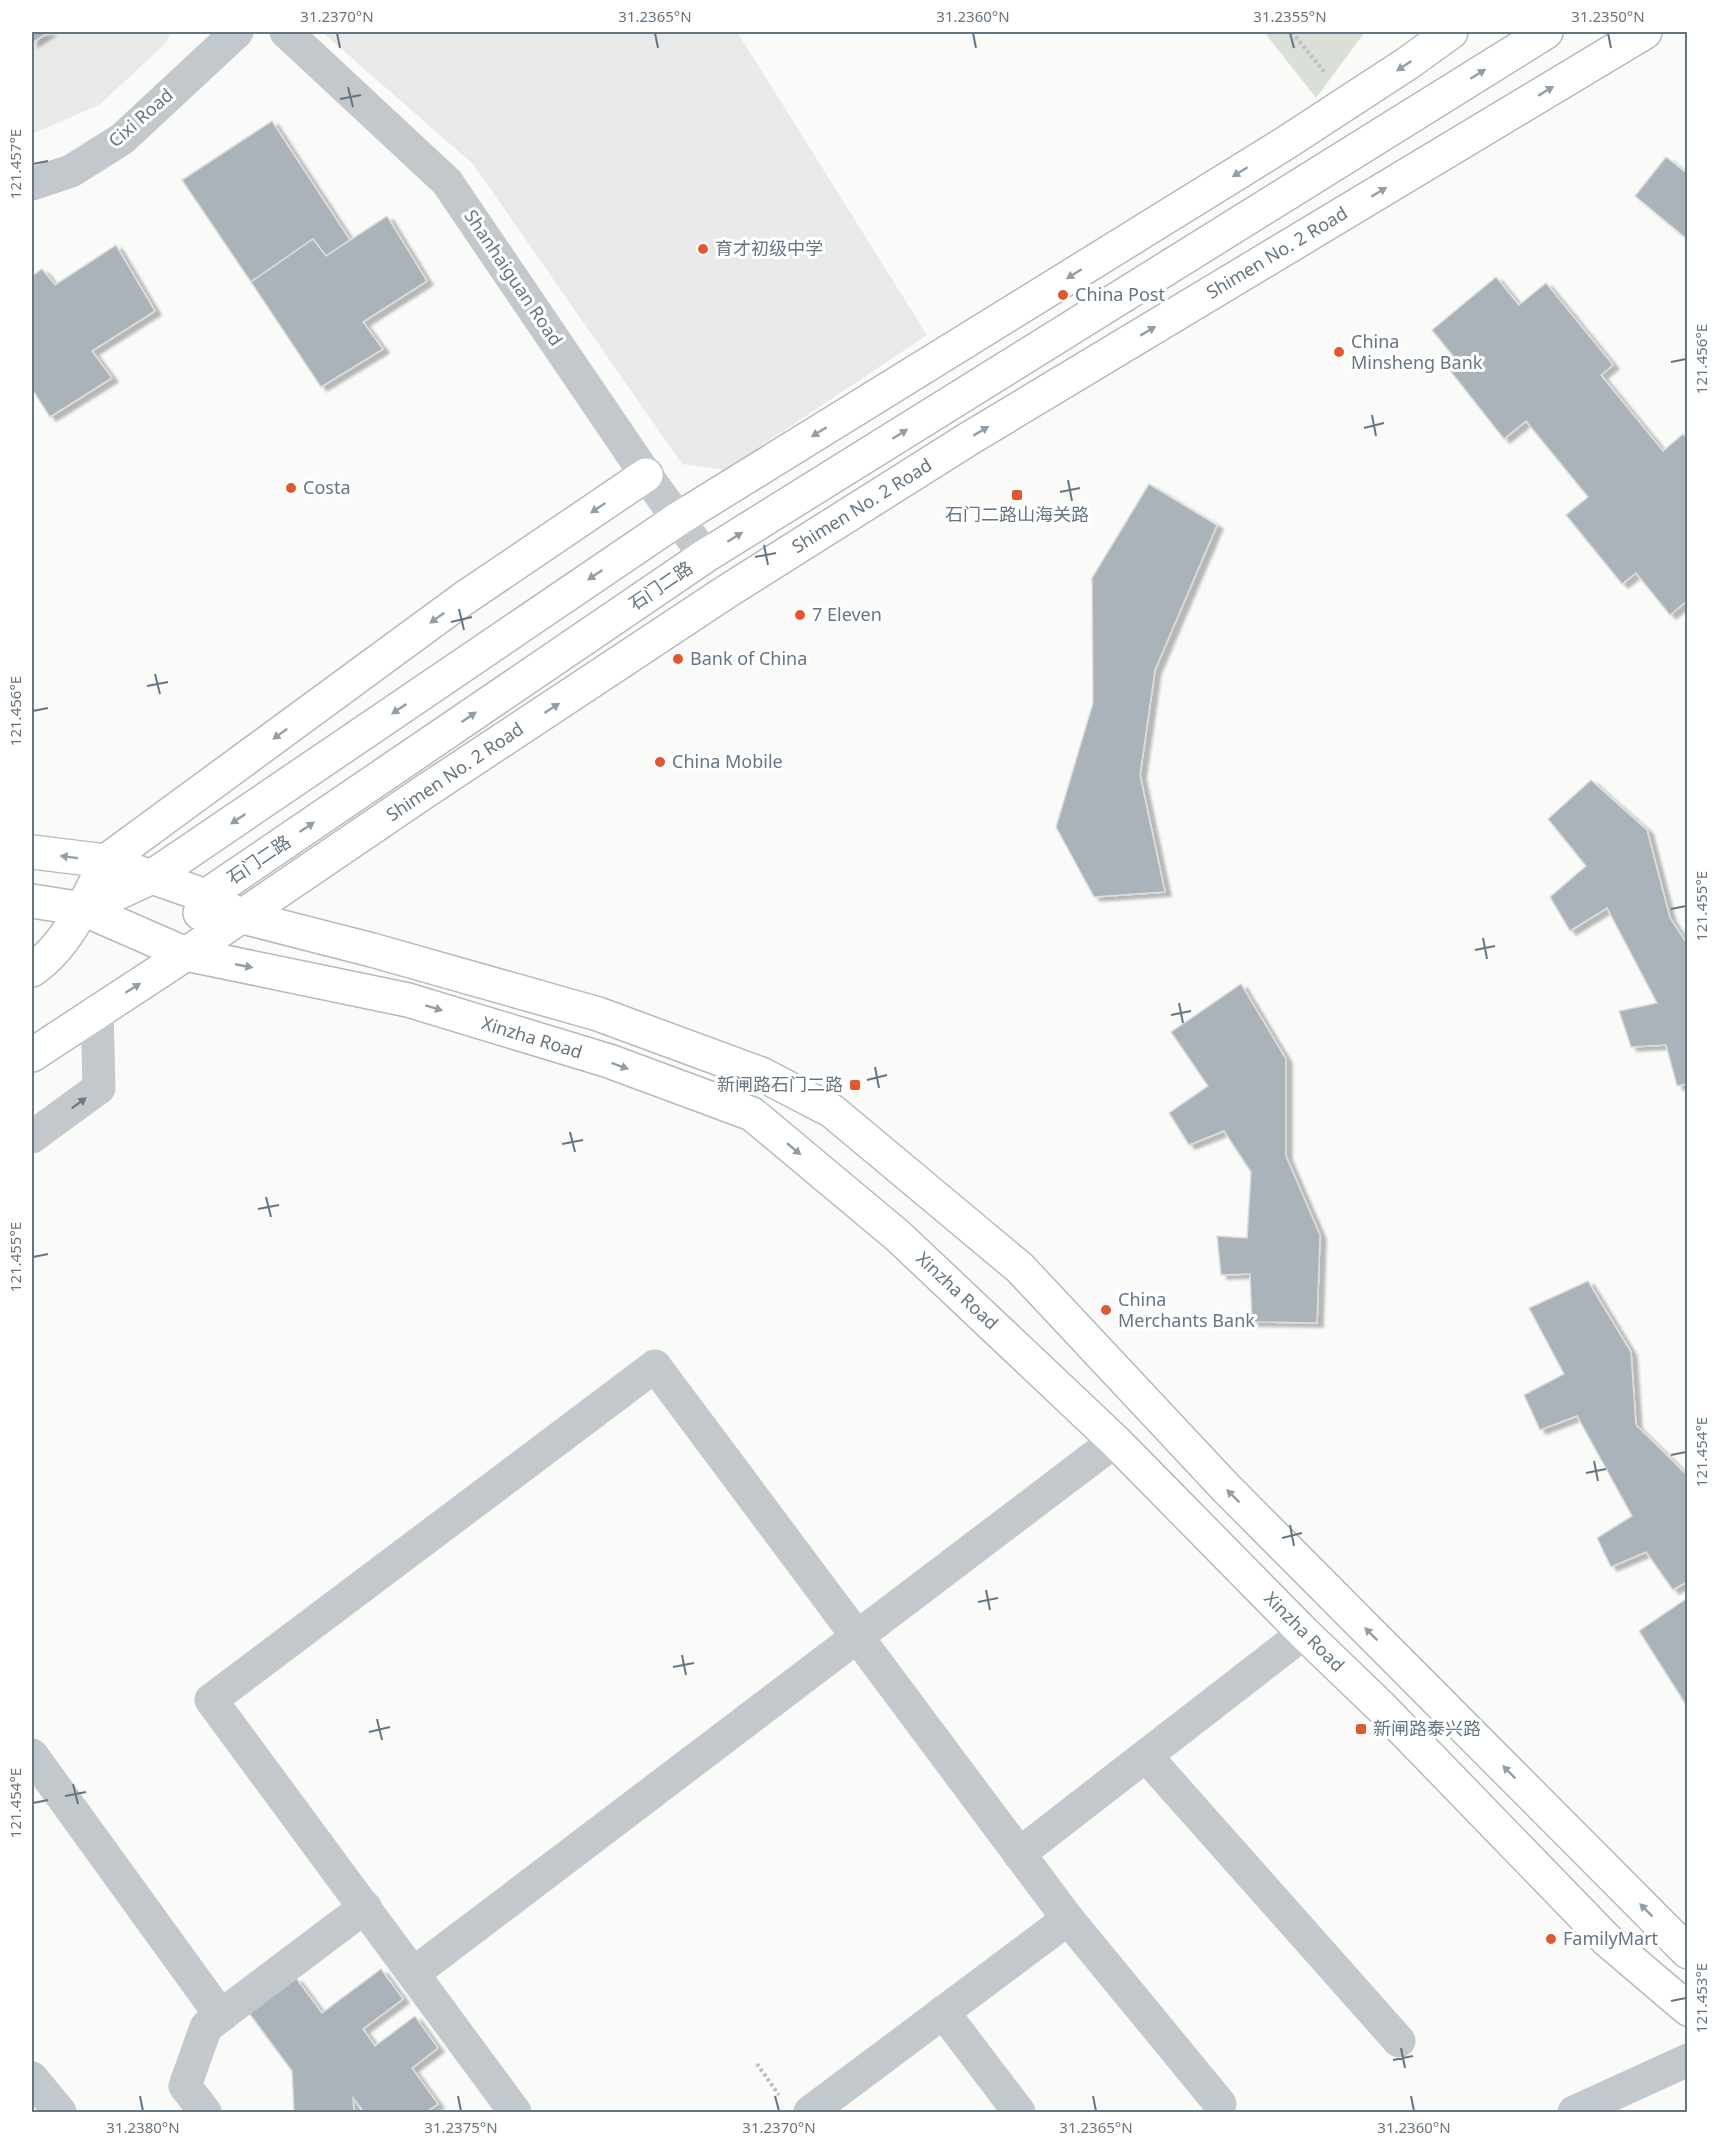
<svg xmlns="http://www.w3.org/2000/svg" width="1719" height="2144" viewBox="0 0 1719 2144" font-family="'Noto Sans','Noto Sans SC',sans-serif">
<defs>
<filter id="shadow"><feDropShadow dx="6" dy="4" stdDeviation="1.5" flood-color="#0004"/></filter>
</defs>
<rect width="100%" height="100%" fill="#fafaf8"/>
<!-- built -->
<g fill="#e8e9e9">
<path d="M32,32H171L166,43L99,105L32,134Z"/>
<path d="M322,32H737L927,335L725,470L682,464L473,164Z"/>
</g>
<!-- green -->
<path fill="#dadfd7" d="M1264,32H1365L1316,98Z"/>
<!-- building -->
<g fill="#aab3b9" stroke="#dcdcda" stroke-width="1.5" filter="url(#shadow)">
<path d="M32,32H49L32,43Z"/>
<path d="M272,121L350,240L326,256L313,239L251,282L182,180Z"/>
<path d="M1666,157L1688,174V240L1635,196Z"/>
<path d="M387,216L427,281L363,322L383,349L321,387L251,282L313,239L326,256Z"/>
<path d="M116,245L155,311L92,351L112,378L50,417L32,389V276L42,269L55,285Z"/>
<path d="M1496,277L1519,305L1546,283L1613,365L1601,375L1663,451L1683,434L1688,439V600L1670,615L1636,573L1622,584L1566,515L1588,497L1526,421L1504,439L1448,368L1457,361L1432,330Z"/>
<path d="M1149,484L1217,525L1155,670L1140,775L1165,892L1094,897L1056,827L1093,703L1092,578Z"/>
<path d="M1591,780L1647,830L1670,918L1688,945V1084L1677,1086L1666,1045L1631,1047L1619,1011L1657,1003L1607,908L1570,931L1550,897L1586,866L1548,819Z"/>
<path d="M1241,984L1286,1059V1156L1320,1235L1317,1323L1252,1322L1250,1274L1221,1275L1217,1236L1247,1238L1251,1172L1224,1131L1189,1145L1169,1113L1208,1086L1171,1032Z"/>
<path d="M1588,1281L1631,1352L1636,1425L1688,1476V1581L1673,1590L1646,1552L1611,1567L1597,1538L1632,1516L1577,1416L1540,1430L1524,1395L1564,1374L1529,1308Z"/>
<path d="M1686,1599L1688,1601V1708L1639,1631Z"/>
<path d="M381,1969L403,1999L363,2029L375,2046L415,2016L438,2048L412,2068L438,2104L426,2112H364L353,2098L354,2112H294L292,2071L249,2013L296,1978L322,2013Z"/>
</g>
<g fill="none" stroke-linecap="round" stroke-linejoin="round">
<!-- major casing -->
<g stroke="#b5babe" stroke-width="36">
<g id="major">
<path d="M32,852L106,861L206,896L243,917L372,950L598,1014L761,1074L832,1111L1020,1268L1227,1489L1688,1952"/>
<path d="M32,901L83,909L186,954L408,1000L609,1061L752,1114L898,1236L1115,1441L1304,1633L1381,1707L1607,1940L1688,2009"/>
<path d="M83,909L150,878L678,519L1284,144L1408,63L1451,32"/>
<path d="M200,913L206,896L705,556L1546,32"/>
<path d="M32,970C68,945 87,900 106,861L463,599L646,475"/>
<path d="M32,1055L186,954L424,792L726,592L970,438L1645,32"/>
</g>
</g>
<!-- path -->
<g stroke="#bbbfc2" stroke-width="4" stroke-dasharray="3 3" stroke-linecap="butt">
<path d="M1292,32L1325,73"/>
<path d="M757,2064L779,2095"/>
</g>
<!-- minor -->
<g stroke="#c3c8cc" stroke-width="33">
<path d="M286,32L447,182L646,475L705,556"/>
<path d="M32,184L71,171L122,139L237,32"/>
<path d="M32,1137L99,1088L97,1011"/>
<path d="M32,1755L221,2016"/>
<path d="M1146,1756L1399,2041"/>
<path d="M1019,1854L1304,1633"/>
<path d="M1068,1919L1220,2104"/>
<path d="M414,1973L1115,1441"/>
<path d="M943,2012L1019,2112"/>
<path d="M32,2078L60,2112"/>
<path d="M205,2112L185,2086L206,2027L365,1907"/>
<path d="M515,2112L211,1700L655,1366L1068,1919L810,2112"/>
<path d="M1574,2112L1688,2060"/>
</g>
<!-- major -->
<use href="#major" stroke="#fff" stroke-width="33"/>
</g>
<!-- one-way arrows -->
<defs><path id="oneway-solid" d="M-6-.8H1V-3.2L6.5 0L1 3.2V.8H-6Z" transform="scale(1.5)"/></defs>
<g fill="#939fa8">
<use href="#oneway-solid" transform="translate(1404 66) rotate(146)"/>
<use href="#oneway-solid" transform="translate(1478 74) rotate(-32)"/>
<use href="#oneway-solid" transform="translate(1546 91) rotate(-31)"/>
<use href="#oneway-solid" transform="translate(1240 172) rotate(148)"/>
<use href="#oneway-solid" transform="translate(1379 192) rotate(-31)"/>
<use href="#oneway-solid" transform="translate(1074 274) rotate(148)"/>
<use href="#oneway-solid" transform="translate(1148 331) rotate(-31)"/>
<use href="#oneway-solid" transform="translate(981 431) rotate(-31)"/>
<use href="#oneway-solid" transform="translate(819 432) rotate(148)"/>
<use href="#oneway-solid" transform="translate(900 434) rotate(-32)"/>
<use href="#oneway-solid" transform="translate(598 508) rotate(146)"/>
<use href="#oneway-solid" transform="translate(735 537) rotate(-32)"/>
<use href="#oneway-solid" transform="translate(595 575) rotate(146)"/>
<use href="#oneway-solid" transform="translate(437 618) rotate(144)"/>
<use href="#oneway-solid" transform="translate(552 708) rotate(-33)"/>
<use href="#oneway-solid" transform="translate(399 709) rotate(146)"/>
<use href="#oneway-solid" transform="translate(469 717) rotate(-34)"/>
<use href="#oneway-solid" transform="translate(280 734) rotate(144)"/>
<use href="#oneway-solid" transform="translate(238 819) rotate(146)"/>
<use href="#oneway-solid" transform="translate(307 827) rotate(-34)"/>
<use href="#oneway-solid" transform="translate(69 857) rotate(-173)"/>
<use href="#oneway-solid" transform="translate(244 966) rotate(11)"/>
<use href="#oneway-solid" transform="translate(133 988) rotate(-32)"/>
<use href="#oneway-solid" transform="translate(434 1008) rotate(17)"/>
<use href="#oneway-solid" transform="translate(620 1066) rotate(20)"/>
<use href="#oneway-solid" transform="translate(794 1149) rotate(40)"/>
<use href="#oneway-solid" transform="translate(1233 1496) rotate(-135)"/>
<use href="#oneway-solid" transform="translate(1371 1634) rotate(-135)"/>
<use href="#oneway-solid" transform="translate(1509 1772) rotate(-135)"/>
<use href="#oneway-solid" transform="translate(1646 1910) rotate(-135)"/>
</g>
<use fill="#6a7a87" href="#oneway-solid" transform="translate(79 1103) rotate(-36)"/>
<!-- ticks -->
<path fill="none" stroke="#657683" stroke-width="2" d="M337,33L340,48M655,33L658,48M973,33L976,48M1290,33L1294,48M1608,33L1611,48M348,87L353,107M340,99L361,95M33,164L48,161M1671,362L1686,359M1372,415L1376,436M1364,428L1384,423M1068,480L1072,501M1060,492L1080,488M764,545L768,565M755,557L776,553M459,609L464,630M451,622L472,617M155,674L160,694M147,686L168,682M33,711L48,708M1671,909L1686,906M1483,938L1487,959M1475,950L1495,946M1179,1003L1183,1023M1171,1015L1191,1011M875,1067L879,1088M867,1080L887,1075M570,1132L575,1152M562,1144L583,1140M266,1197L271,1217M258,1209L279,1205M33,1257L48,1254M1671,1455L1686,1452M1594,1461L1598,1481M1586,1473L1606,1469M1290,1525L1294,1546M1282,1538L1302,1533M986,1590L990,1610M978,1602L998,1598M682,1655L686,1675M673,1667L694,1663M377,1719L382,1740M369,1732L390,1727M73,1784L78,1804M65,1796L86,1792M33,1803L48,1800M1671,2001L1686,1998M1401,2048L1405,2068M1393,2060L1413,2056M140,2096L143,2111M458,2096L461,2111M775,2096L779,2111M1093,2096L1096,2111M1411,2096L1414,2111"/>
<!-- markers -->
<g fill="#e4572e" stroke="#fff" stroke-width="2">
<circle cx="703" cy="249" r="6"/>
<circle cx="1063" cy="295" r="6"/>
<circle cx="1339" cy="352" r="6"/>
<circle cx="291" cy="488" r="6"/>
<rect x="1011" y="489" width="12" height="12" rx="3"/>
<circle cx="800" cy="615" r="6"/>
<circle cx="678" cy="659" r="6"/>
<circle cx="660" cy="762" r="6"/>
<rect x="849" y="1079" width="12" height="12" rx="3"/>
<circle cx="1106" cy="1310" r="6"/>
<rect x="1355" y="1723" width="12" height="12" rx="3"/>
<circle cx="1551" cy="1939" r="6"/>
</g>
<g text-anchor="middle" stroke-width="6" stroke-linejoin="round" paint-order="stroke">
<!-- street labels -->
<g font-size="18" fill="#657683" stroke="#fff">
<text transform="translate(141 118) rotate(-41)" y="6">Cixi Road</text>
<text transform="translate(1277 253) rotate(-31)" y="6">Shimen No. 2 Road</text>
<text transform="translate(513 278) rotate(56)" y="6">Shanhaiguan Road</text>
<text transform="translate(862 506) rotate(-32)" y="6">Shimen No. 2 Road</text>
<text transform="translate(661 586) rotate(-34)" y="6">石门二路</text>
<text transform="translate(455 772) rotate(-34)" y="6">Shimen No. 2 Road</text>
<text transform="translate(259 860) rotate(-34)" y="6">石门二路</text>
<text transform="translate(532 1038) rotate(17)" y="6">Xinzha Road</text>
<text transform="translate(957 1291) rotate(43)" y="6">Xinzha Road</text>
<text transform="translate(1304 1632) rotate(45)" y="6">Xinzha Road</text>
</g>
<!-- poi labels -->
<g font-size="18" fill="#657683" stroke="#fff" text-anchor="start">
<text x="715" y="255">育才初级中学</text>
<text x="1075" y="301">China Post</text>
<text x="1351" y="348">China<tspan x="1351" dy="21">Minsheng Bank</tspan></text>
<text x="303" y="494">Costa</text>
<text x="1017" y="521" text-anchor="middle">石门二路山海关路</text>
<text x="812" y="621">7 Eleven</text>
<text x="690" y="665">Bank of China</text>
<text x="672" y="768">China Mobile</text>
<text x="843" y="1091" text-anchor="end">新闸路石门二路</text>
<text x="1118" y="1306">China<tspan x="1118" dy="21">Merchants Bank</tspan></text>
<text x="1373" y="1735">新闸路泰兴路</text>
<text x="1563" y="1945">FamilyMart</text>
</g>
</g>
<!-- border -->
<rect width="1719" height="2144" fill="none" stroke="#ffffff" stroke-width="66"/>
<rect x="33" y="33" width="1653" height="2078" fill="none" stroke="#657683" stroke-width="2"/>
<g font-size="15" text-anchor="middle" fill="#657683">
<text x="337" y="22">31.2370°N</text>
<text x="655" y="22">31.2365°N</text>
<text x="973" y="22">31.2360°N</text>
<text x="1290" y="22">31.2355°N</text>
<text x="1608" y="22">31.2350°N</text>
<text transform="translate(16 164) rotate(-90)" y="5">121.457°E</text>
<text transform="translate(1702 359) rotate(-90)" y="5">121.456°E</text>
<text transform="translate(16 711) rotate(-90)" y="5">121.456°E</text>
<text transform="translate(1702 906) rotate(-90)" y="5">121.455°E</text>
<text transform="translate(16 1257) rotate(-90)" y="5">121.455°E</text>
<text transform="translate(1702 1452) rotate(-90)" y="5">121.454°E</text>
<text transform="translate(16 1803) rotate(-90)" y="5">121.454°E</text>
<text transform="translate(1702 1998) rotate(-90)" y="5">121.453°E</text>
<text x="143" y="2133">31.2380°N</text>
<text x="461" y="2133">31.2375°N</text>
<text x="779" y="2133">31.2370°N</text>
<text x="1096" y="2133">31.2365°N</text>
<text x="1414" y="2133">31.2360°N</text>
</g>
</svg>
